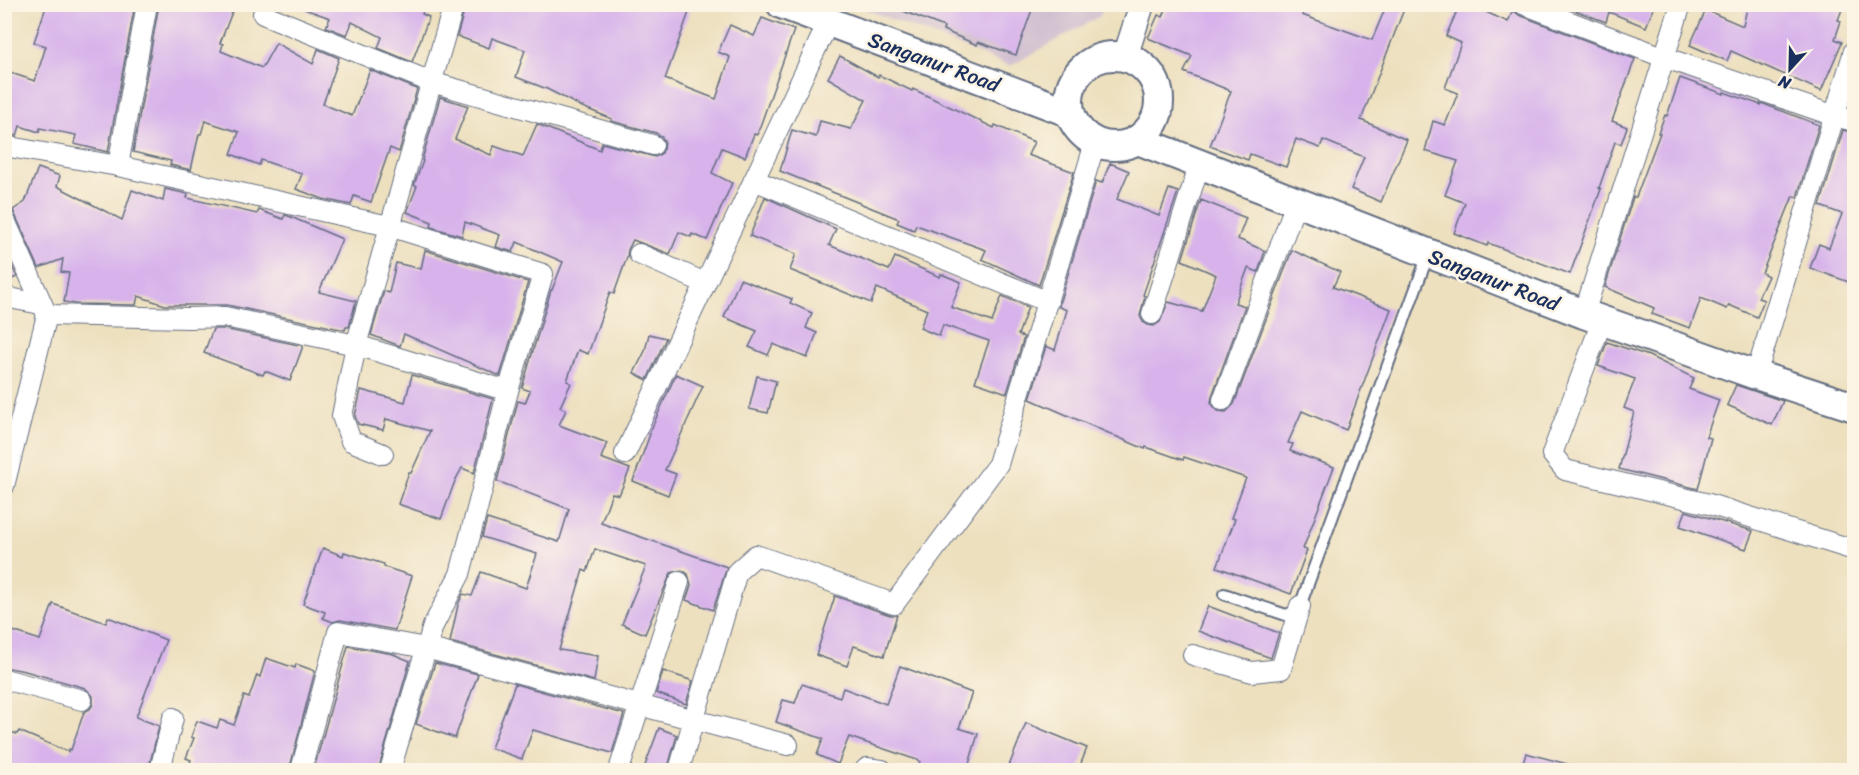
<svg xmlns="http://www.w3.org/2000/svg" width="1859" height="775" viewBox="0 0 1859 775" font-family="Sriracha,sans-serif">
<rect width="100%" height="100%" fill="#fcf5e5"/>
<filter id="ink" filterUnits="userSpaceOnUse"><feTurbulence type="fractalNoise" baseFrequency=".0167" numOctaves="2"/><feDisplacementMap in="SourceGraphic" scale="12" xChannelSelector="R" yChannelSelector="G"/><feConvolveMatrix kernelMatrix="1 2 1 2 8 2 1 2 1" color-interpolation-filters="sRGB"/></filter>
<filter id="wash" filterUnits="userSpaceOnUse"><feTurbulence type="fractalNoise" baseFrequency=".008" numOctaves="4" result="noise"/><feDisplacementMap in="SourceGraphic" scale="24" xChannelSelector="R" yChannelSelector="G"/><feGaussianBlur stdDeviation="1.35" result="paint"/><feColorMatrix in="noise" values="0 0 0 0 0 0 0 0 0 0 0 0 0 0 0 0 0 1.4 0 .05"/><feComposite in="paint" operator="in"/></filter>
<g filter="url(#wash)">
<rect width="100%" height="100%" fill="#ede0bf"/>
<!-- industrial -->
<path fill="#cfbdcf" d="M855,5H1105L1100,16L1010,66Z"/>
<g id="blocks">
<!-- building -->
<g fill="#d7b2eb">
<path d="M47,4H135L108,152L74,144L76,135L40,128L39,132L20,126L17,136L4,134V93L11,73L35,81L46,46L34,42Z"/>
<path d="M159,4H213L232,12L220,43L223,44L221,51L262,68L276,43L313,64L318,49L339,58L323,104L352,116L370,70L417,89L399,152L390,148L371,202L354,196L351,205L323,199L296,189L302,174L261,160L259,165L231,154L239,132L205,121L201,134H199L191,170L170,165L171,161L133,152Z"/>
<path d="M299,4H425L422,14L429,17L412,62L378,48L382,37L352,22L347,35L326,27L330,18L299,7Z"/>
<path d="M466,4H692L665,79L716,99L730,57L718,52L730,25L754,36L762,18L794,30L757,135L754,134L745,157L722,148L712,173L732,183L707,240L692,234L691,237L679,232L670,254L633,240L628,250L627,257L614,294L610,292L588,354L578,350L567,381L571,383L560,407L566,410L559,425L607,443L601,458L630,469L619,495L612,493L601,523L727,567L713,610L686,600L691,585L688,574L682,570L671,573L645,634L622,624L646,566L595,549L587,572L583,570L559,650L598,656L594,681L450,642L458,605L463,594L472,596L481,572L526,588L537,554L482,537L487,519L559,542L569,509L497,481L518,401L525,403L530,391L522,388L551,290H552L563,262L517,242L513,252L496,247L500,235L465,222L462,236L431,227L432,222L407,212L417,186L414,185L423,161L422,160L440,97L468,106L455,139L491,155L494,146L523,156L537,124L600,150L602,143L655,157L662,153L665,143L662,137L656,133L611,121L612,119L580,106L547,89L516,77L525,50L492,38L489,48L457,36Z"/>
<path d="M890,4H1034L1016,55L978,42L977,45L943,30L944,27L890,6Z"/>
<path d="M1168,4H1291L1304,9L1302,15L1372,40L1387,4H1406L1361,120L1407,140L1381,202L1351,189L1364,157L1323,140L1320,148L1296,139L1286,167L1250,154L1248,160L1210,146L1231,91L1184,72L1192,56L1148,38L1158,15L1163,17Z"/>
<path d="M1460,4H1468L1508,22L1513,10L1519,15L1635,59L1612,121L1627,127L1621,144L1615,142L1599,188L1601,189L1570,274L1488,243L1487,246L1454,233L1465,203L1445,195L1458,161L1425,151L1433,121L1445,125L1458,93L1445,88L1461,43L1446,36Z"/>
<path d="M1558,4H1655L1646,27L1609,12L1606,22Z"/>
<path d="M1748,4H1844L1838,20L1841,21L1835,39L1842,42L1821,91L1731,51L1727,61L1690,45L1706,10L1743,26Z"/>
<path d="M840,56L878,77L879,75L912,91L913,89L994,128L995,125L1034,142L1028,155L1074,172L1039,285L982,259L986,250L916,225L914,230L897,223L899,219L780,171L792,130L816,137L820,121L851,129L866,100L828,78Z"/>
<path d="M1680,78L1724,94V92L1761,105V103L1819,125L1797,197L1793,196L1762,273L1768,276L1758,298L1764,300L1757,317L1729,305L1727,309L1701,298L1690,328L1652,314L1654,308L1605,287L1633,197H1636L1660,133H1658L1665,115L1667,116Z"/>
<path d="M1843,130L1854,133V284L1810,268L1819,244L1829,248L1842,214L1820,206Z"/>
<path d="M1110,163L1129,171L1117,199L1159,216L1169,189L1178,192L1143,295L1145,296L1140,316L1143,322L1148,325L1154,326L1160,322L1168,302L1202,311L1216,275L1182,260L1201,200L1246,218L1238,239L1265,251L1258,272L1248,268L1235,303L1245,306L1212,396L1211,403L1218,411L1226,412L1234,404L1292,250L1340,272L1333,287L1391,309L1346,430L1302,411L1288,443L1293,444L1290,451L1334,467L1303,549L1307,550L1291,594L1217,567L1235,519L1231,518L1246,478L1184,457L1183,460L1146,447L1145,449L1030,399L1046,346L1055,350L1067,310L1059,307L1060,301L1096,181L1102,183Z"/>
<path d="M38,168L60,176L57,186L122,220L132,190L163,201L165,189L188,194L187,198L257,214L259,210L283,219L285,215L291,217L342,239L319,292L356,301L349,327H346L345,330L227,305H165L138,296L136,305L75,304L64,302L69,273L61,272L63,259L39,268L13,210L25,202Z"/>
<path d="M765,197L836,229L829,245L889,270L895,257L940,277L941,274L961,282L951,307L992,322L1002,296L1028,307L1018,335L1024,337L1007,393L975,382L989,341L943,325L939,336L920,328L927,310L877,288L871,303L790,270L796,254L750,236Z"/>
<path d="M4,249L17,277L4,282Z"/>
<path d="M425,250L528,282L500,376L404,334L400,346L371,335L384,291L389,293L396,263L421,269Z"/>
<path d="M740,279L792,299L790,303L812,313L806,328L817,333L807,358L773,344L768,355L749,347L757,331L724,317Z"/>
<path d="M213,329H224L303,346L290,381L265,371L263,375L204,353Z"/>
<path d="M649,334L666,338L647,380L634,373L645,351Z"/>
<path d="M1607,342L1649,356L1694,378L1689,389L1719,400L1706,437L1711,438L1698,489L1619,469L1634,412L1624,408L1635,379L1598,366Z"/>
<path d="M676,374L703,386L665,470L676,474L668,495L633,481L650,434H649Z"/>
<path d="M412,375L493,399L474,473L462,468L455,481L441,519L398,504L409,472L411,473L430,431L386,419L383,430L358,424L355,416L361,390L405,402Z"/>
<path d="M757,376L776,381L768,413L749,409Z"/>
<path d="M1736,385L1783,401L1772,425L1727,405Z"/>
<path d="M1686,511L1753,531L1746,549L1680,526Z"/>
<path d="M323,548L343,556L344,552L384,564V567L412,576L395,630L340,620L333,622L323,618L325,612L303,604Z"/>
<path d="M835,596L890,615H897L884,656L854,646L847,666L816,655Z"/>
<path d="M53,604L106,623L108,617L166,640L136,717L159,726L148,771H13L4,767V730L17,734L19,731L68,752L69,749L71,750L84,712L90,709L93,704V696L85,688L25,671L4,667V628L40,640Z"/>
<path d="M1208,606L1279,633L1271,658L1198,631Z"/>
<path d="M348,646L393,654L410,661L378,771H334L315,765Z"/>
<path d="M266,658L295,668L296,664L315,671L289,771H187L191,760L186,758L194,738L191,737L197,721L217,728L220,720L234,725L244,696L249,698L257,675L260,677Z"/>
<path d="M435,663L478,674L455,738L416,724Z"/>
<path d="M900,666L972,693L959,728L978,734L967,771H958L944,766L942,771H917L920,761L849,737L838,764L817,755L823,739L776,722L783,700L795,703L802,684L840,697L843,688L886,704Z"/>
<path d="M663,671L693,681L686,704L656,693Z"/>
<path d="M515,684L624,714L612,753L533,730L522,759L491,748Z"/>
<path d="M1026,723L1087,748L1078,771H1007Z"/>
<path d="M659,728L677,735L667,771H643Z"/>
<path d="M1526,753L1571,765L1570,771H1521Z"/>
</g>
</g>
</g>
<g filter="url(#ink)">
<use href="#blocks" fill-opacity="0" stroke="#646d80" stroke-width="1.5"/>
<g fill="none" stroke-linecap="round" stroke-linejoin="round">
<!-- service casing -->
<g stroke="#646d80" stroke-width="14">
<path id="service" d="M1224,594L1286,615L1294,612L1300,606L1428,255"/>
</g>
<!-- minor casing -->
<g stroke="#646d80" stroke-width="22">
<g id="minor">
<path d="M1523,4L1663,57L1835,116L1854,121"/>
<path d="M263,14L431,82L653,145"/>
<path d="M4,146L118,166L389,226L543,274L508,391L356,345L225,317L189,318L47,315"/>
<path d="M118,166L147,4"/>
<path d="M754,180L1048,302"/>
<path d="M4,218L47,315L4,486"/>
<path d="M639,254L705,283"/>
<path d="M4,297L41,304"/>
<path d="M1152,314L1199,166"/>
<path d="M1584,314L1681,4"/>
<path d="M1602,321L1552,454L1565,470L1709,504L1854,550"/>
<path d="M1756,375L1854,51"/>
<path d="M1223,400L1296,203"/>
<path d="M383,454L351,441L342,416L356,345L454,4"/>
<path d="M625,454L828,23"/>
<path d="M1193,655L1252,672L1281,669L1300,606"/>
<path d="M4,679L82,700"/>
<path d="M160,770L173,718"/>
<path d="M301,770L338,632L426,648L788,745"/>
<path d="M390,770L433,626L460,574L508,391"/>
<path d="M619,770L679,582"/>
<path d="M679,770L737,572L756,555L894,604L998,464L1095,143"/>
<path d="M865,770L867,768L882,770"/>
</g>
</g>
<!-- tertiary casing -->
<g stroke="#646d80" stroke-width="27">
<path id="tertiary" d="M1125,57L1142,4"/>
</g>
<!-- secondary casing -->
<g stroke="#646d80" stroke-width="32">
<g id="secondary">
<path d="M781,4L1068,112"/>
<circle cx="1114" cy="101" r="45"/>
<path d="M1138,140L1584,314L1756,375L1854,407"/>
</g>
</g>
<!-- service -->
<use href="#service" stroke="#fff" stroke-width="10"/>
<!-- minor -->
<use href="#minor" stroke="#fff" stroke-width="20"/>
<!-- tertiary -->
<use href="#tertiary" stroke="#fff" stroke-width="24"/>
<!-- secondary -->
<use href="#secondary" stroke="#fff" stroke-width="28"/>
</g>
</g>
<g text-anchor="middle" stroke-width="5" stroke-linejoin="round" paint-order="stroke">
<!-- street labels -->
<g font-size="21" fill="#1b2f5e" stroke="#fcf5e5">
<text transform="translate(934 62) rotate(20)" y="7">Sanganur Road</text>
<text transform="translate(1494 280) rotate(21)" y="7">Sanganur Road</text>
</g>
</g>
<!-- margin -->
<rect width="1859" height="775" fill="none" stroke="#fcf5e5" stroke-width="24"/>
<!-- north arrow -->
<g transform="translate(1790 69) rotate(202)" stroke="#fcf5e5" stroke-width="4.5" paint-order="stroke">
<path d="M0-4.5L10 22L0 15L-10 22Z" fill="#1b2f5e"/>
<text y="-9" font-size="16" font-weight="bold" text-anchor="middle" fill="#1b2f5e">N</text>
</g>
</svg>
